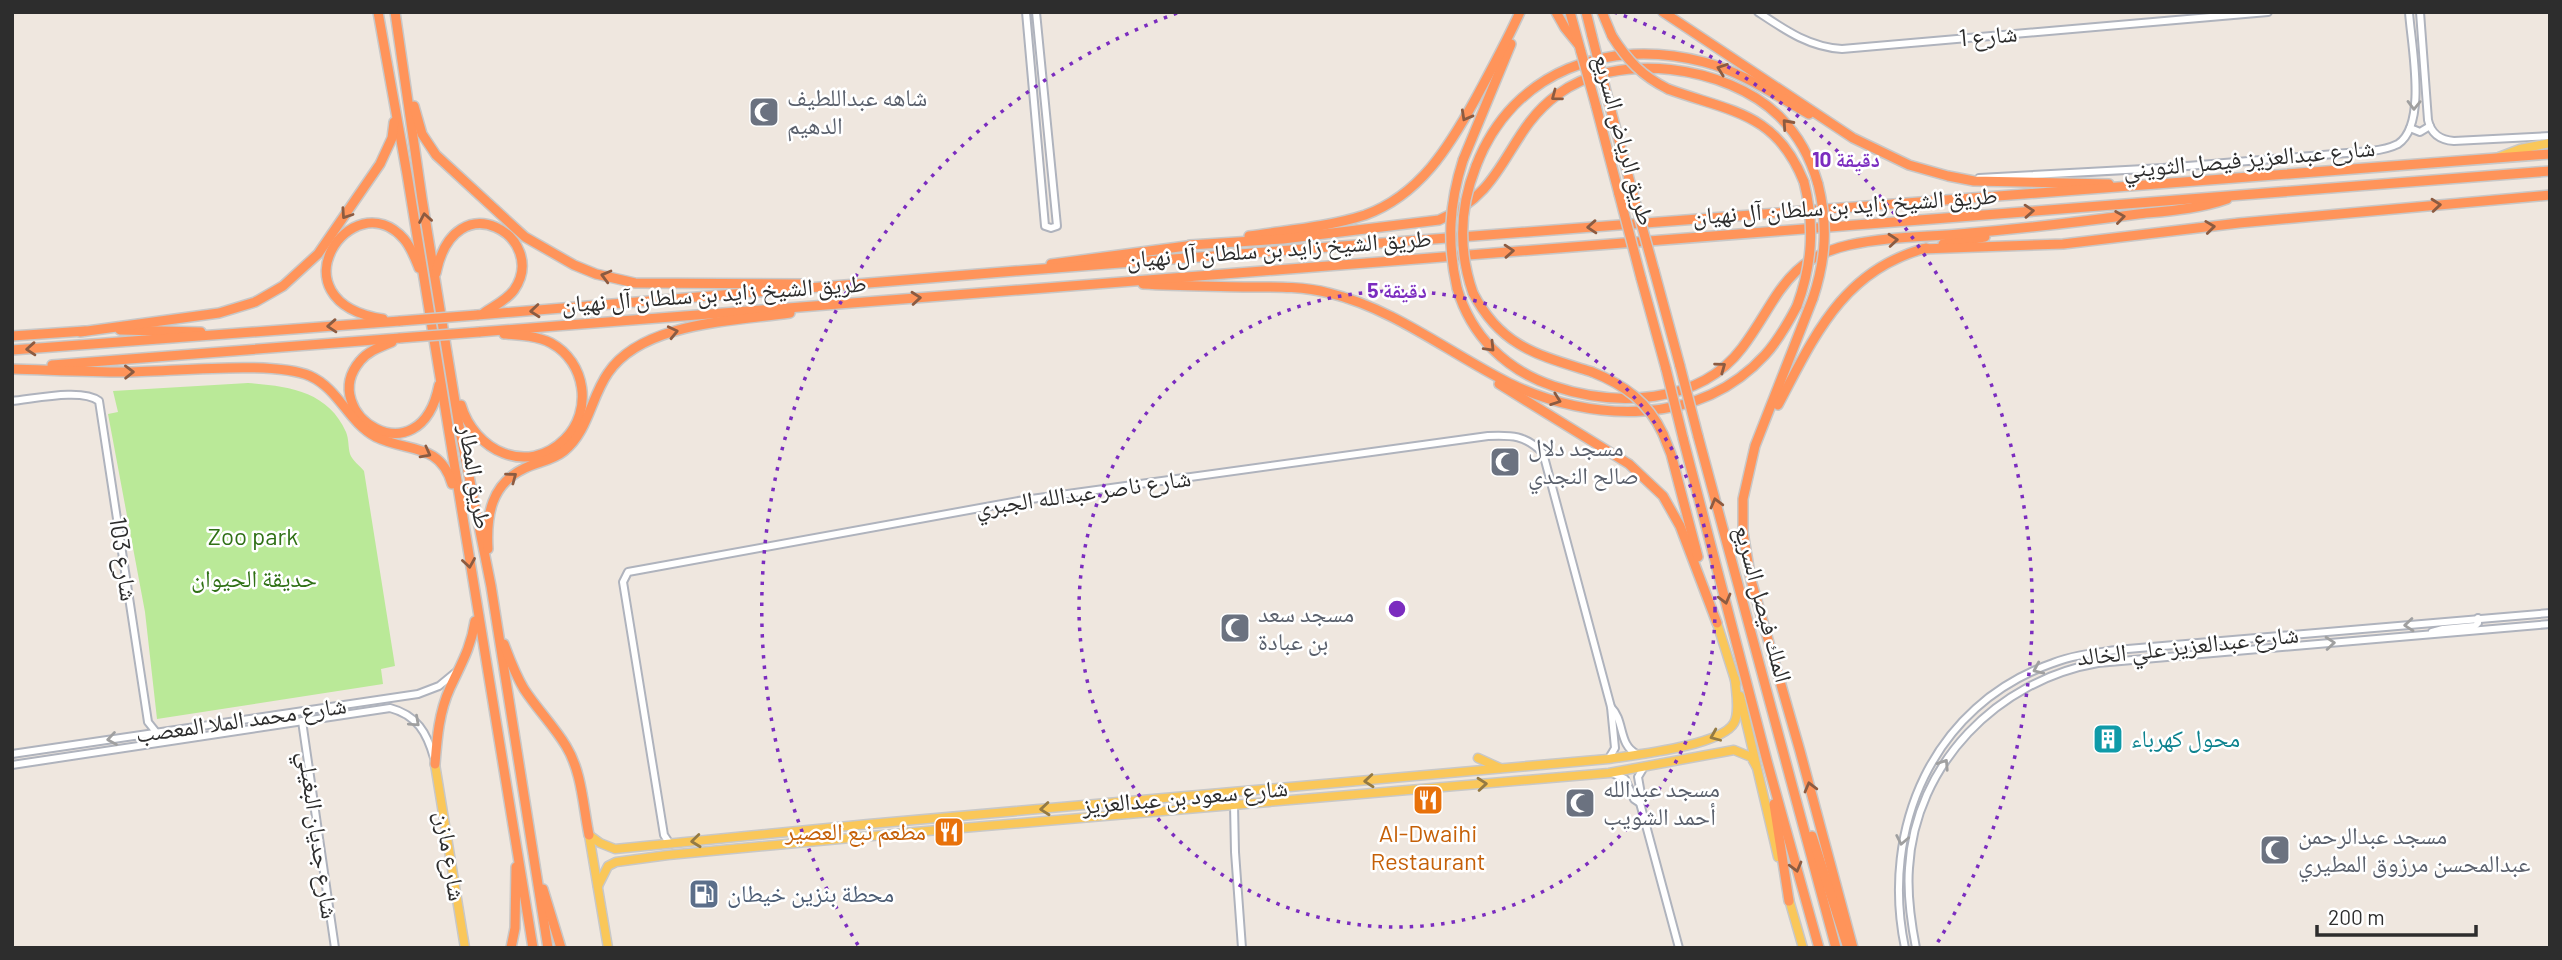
<svg xmlns="http://www.w3.org/2000/svg" width="2562" height="960" viewBox="0 0 2562 960" font-family="Barlow,'Noto Naskh Arabic',sans-serif">
<rect width="100%" height="100%" fill="#efe7df"/>
<!-- green -->
<path fill="#bae998" d="M248,383C288,386 328,391 346,432C349,439 348,447 350,454C352,460 360,466 364,471L395,666L381,669L383,684L157,719L145,612L108,414L118,412L113,391Z"/>
<g fill="none" stroke-linecap="round" stroke-linejoin="round">
<!-- minor casing -->
<g stroke="#afb3bd" stroke-width="10">
<g id="minor">
<path d="M1026,12L1045,226L1051,228L1057,226L1036,12"/>
<path d="M1758,12C1785,30 1809,47 1842,49L2268,12"/>
<path d="M2420,12L2428,120C2431,134 2440,140 2454,141L2550,136"/>
<path d="M2410,128L2420,132L2430,126"/>
<path d="M1979,178L2163,168L2371,151C2380,150 2390,148 2398,144C2428,124 2411,44 2409,12"/>
<path d="M12,401C34,399 82,388 99,401L148,722L156,732"/>
<path d="M2432,632L2443,629L2475,626L2478,623V618"/>
<path d="M1611,707C1625,721 1618,745 1637,754"/>
<path d="M302,721L335,948"/>
<path d="M12,754L418,694L439,686L456,672"/>
<path d="M12,765L390,708C417,715 427,733 434,758"/>
<path d="M1644,767L1638,777L1641,794L1640,803L1679,948"/>
<path d="M1612,773L1625,779L1634,799L1640,803"/>
<path d="M1234,805L1235,852L1242,948"/>
<path d="M670,844L664,835L623,582L628,572L1024,500L1488,436C1512,435 1525,435 1543,453L1611,707L1615,748L1609,758"/>
<path d="M1905,948C1880,828 1933,705 2053,663C2073,655 2095,653 2116,650L2550,613"/>
<path d="M1916,948C1911,922 1907,894 1909,868C1915,764 1998,680 2098,663L2550,624"/>
</g>
</g>
<!-- major casing -->
<g stroke="#c8c8c8" stroke-width="11">
<g id="major">
<path d="M2499,157L2520,149L2550,143"/>
<path d="M1717,623L1736,683"/>
<path d="M1740,696L1778,857"/>
<path d="M1478,758L1500,768"/>
<path d="M435,764L465,948"/>
<path d="M589,835L600,843L615,849L869,824L1608,759C1634,755 1721,746 1734,723C1740,712 1736,692 1735,679"/>
<path d="M589,835L608,948"/>
<path d="M598,886L608,866L616,862L668,855L915,832L1609,773L1734,750L1751,757L1756,766"/>
<path d="M1788,896L1803,948"/>
</g>
</g>
<!-- highway casing -->
<g stroke="#c8c8c8" stroke-width="12">
<g id="highway">
<path d="M378,12L407,174L533,948"/>
<path d="M395,12L422,199L459,426L491,586L548,948"/>
<path d="M1556,12L1565,28L1578,44"/>
<path d="M1570,12L1581,52"/>
<path d="M1586,12L1592,36"/>
<path d="M1602,12L1612,36"/>
<path d="M1663,12L1853,138L1909,165L1948,176L1974,181L2109,184"/>
<path d="M1668,89C1731,112 1776,112 1804,182"/>
<path d="M1609,103L1632,190"/>
<path d="M414,106L422,134L436,155L525,237L574,265L596,274L635,283L805,284"/>
<path d="M1596,106L1619,194"/>
<path d="M1463,160L1511,44"/>
<path d="M1476,166C1513,70 1609,37 1704,62C1742,72 1775,95 1809,114"/>
<path d="M1249,236C1287,230 1328,227 1365,215C1420,195 1449,147 1476,98C1491,70 1507,41 1520,12"/>
<path d="M1943,244L1985,237"/>
<path d="M1190,245L1283,239L1439,220C1508,191 1505,133 1557,95C1616,50 1727,65 1779,116C1799,136 1810,157 1818,184"/>
<path d="M1922,249L2063,244L2239,223L2550,195"/>
<path d="M1051,264L1194,245"/>
<path d="M1654,270L1680,366"/>
<path d="M436,273C455,180 550,238 514,290C507,300 494,306 484,313"/>
<path d="M1641,278L1666,369"/>
<path d="M1143,284C1177,286 1211,286 1244,287C1272,287 1302,286 1329,293C1395,309 1449,353 1509,383C1591,423 1699,427 1765,355C1778,341 1788,323 1797,306"/>
<path d="M1457,288C1471,336 1506,370 1553,386C1615,407 1699,405 1742,348C1777,302 1784,259 1849,245C1884,237 1923,237 1959,234C2019,229 2079,222 2138,214C2167,211 2199,209 2227,199"/>
<path d="M1473,293C1501,347 1538,355 1592,372"/>
<path d="M1813,298L1755,446L1743,499V532L1751,580L1800,751L1853,948"/>
<path d="M477,315L1015,271L2550,154"/>
<path d="M383,319C270,301 352,180 404,239C411,247 415,258 419,268"/>
<path d="M120,330L201,332"/>
<path d="M80,332L219,313L255,302L283,286L318,254L380,164L392,138L394,122"/>
<path d="M479,332L2550,171"/>
<path d="M12,336L85,331"/>
<path d="M392,342C380,347 368,351 360,361C316,413 420,481 439,385"/>
<path d="M12,350L400,321"/>
<path d="M52,365L400,338"/>
<path d="M12,369C49,370 87,372 124,372C169,372 273,360 310,376C339,389 348,422 376,437C406,452 440,442 452,484"/>
<path d="M1499,384L1629,464L1663,496L1680,526L1717,623"/>
<path d="M461,405C474,450 527,477 565,439C593,411 586,362 551,343C538,336 519,335 504,334"/>
<path d="M1778,405C1815,335 1843,270 1926,248"/>
<path d="M1663,434L1671,454L1698,557"/>
<path d="M1698,436L1836,948"/>
<path d="M1683,438L1767,761L1819,948"/>
<path d="M488,549C486,515 491,484 525,468C538,462 553,460 564,451C588,432 591,397 608,373C642,322 735,321 790,313"/>
<path d="M504,644C510,660 515,674 524,689C537,709 554,726 566,746C582,772 583,806 589,835"/>
<path d="M435,764C437,738 439,712 450,688C461,664 471,648 475,621"/>
<path d="M1774,804L1789,901"/>
<path d="M1812,836L1848,948"/>
<path d="M543,889L561,948"/>
<path d="M511,948L515,928L516,867"/>
</g>
</g>
<!-- minor -->
<use href="#minor" stroke="#fff" stroke-width="6"/>
<!-- major -->
<use href="#major" stroke="#fac759" stroke-width="8"/>
<!-- highway -->
<use href="#highway" stroke="#ff945a" stroke-width="9"/>
<!-- highway-bridge casing -->
<g stroke="#c8c8c8" stroke-width="12" stroke-linecap="butt">
<g id="highway-bridge">
<path d="M1592,36L1609,103"/>
<path d="M1612,36C1627,60 1642,76 1668,89"/>
<path d="M1581,52L1596,106"/>
<path d="M1632,190L1654,270"/>
<path d="M1619,194L1641,278"/>
<path d="M1457,288C1447,243 1449,204 1463,160"/>
<path d="M1473,293C1458,250 1459,209 1476,166"/>
<path d="M1813,298C1826,259 1828,224 1818,184"/>
<path d="M1797,306C1812,265 1815,226 1804,182"/>
<path d="M400,321L477,315"/>
<path d="M400,338L479,332"/>
<path d="M1680,366L1698,436"/>
<path d="M1666,369L1683,438"/>
<path d="M1592,372C1625,385 1648,402 1663,434"/>
</g>
</g>
<!-- highway-bridge -->
<use href="#highway-bridge" stroke="#ff945a" stroke-width="9"/>
</g>
<!-- one-way arrows -->
<defs><path id="oneway-chevron" d="M-2-3.5L2.5 0L-2 3.5" fill="none" stroke-width="1.6" stroke-linecap="round" stroke-linejoin="round" transform="scale(1.75)"/></defs>
<g stroke="#8c5b41">
<use href="#oneway-chevron" transform="translate(1722 69) rotate(-160)"/>
<use href="#oneway-chevron" transform="translate(1556 96) rotate(143)"/>
<use href="#oneway-chevron" transform="translate(1466 116) rotate(119)"/>
<use href="#oneway-chevron" transform="translate(1787 124) rotate(-132)"/>
<use href="#oneway-chevron" transform="translate(2436 205) rotate(-5)"/>
<use href="#oneway-chevron" transform="translate(2029 211) rotate(-4)"/>
<use href="#oneway-chevron" transform="translate(346 214) rotate(124)"/>
<use href="#oneway-chevron" transform="translate(2120 217) rotate(-8)"/>
<use href="#oneway-chevron" transform="translate(425 218) rotate(-100)"/>
<use href="#oneway-chevron" transform="translate(1592 227) rotate(176)"/>
<use href="#oneway-chevron" transform="translate(2210 227) rotate(-7)"/>
<use href="#oneway-chevron" transform="translate(1893 240) rotate(-5)"/>
<use href="#oneway-chevron" transform="translate(1509 251) rotate(-4)"/>
<use href="#oneway-chevron" transform="translate(606 276) rotate(-165)"/>
<use href="#oneway-chevron" transform="translate(916 298) rotate(-5)"/>
<use href="#oneway-chevron" transform="translate(535 311) rotate(175)"/>
<use href="#oneway-chevron" transform="translate(332 326) rotate(176)"/>
<use href="#oneway-chevron" transform="translate(673 332) rotate(-13)"/>
<use href="#oneway-chevron" transform="translate(1490 347) rotate(46)"/>
<use href="#oneway-chevron" transform="translate(31 349) rotate(176)"/>
<use href="#oneway-chevron" transform="translate(1721 367) rotate(-36)"/>
<use href="#oneway-chevron" transform="translate(129 372) rotate(-1)"/>
<use href="#oneway-chevron" transform="translate(1556 400) rotate(20)"/>
<use href="#oneway-chevron" transform="translate(426 453) rotate(28)"/>
<use href="#oneway-chevron" transform="translate(512 477) rotate(-37)"/>
<use href="#oneway-chevron" transform="translate(1716 503) rotate(-105)"/>
<use href="#oneway-chevron" transform="translate(469 563) rotate(81)"/>
<use href="#oneway-chevron" transform="translate(1725 599) rotate(75)"/>
<use href="#oneway-chevron" transform="translate(1810 787) rotate(-105)"/>
<use href="#oneway-chevron" transform="translate(1796 867) rotate(75)"/>
</g>
<g stroke="#a0a0a0">
<use href="#oneway-chevron" transform="translate(2414 105) rotate(91)"/>
<use href="#oneway-chevron" transform="translate(2409 625) rotate(175)"/>
<use href="#oneway-chevron" transform="translate(2330 643) rotate(-5)"/>
<use href="#oneway-chevron" transform="translate(2038 669) rotate(156)"/>
<use href="#oneway-chevron" transform="translate(415 722) rotate(42)"/>
<use href="#oneway-chevron" transform="translate(112 739) rotate(171)"/>
<use href="#oneway-chevron" transform="translate(1944 764) rotate(-57)"/>
<use href="#oneway-chevron" transform="translate(1902 840) rotate(101)"/>
</g>
<g stroke="#947a43">
<use href="#oneway-chevron" transform="translate(1715 736) rotate(157)"/>
<use href="#oneway-chevron" transform="translate(1369 781) rotate(175)"/>
<use href="#oneway-chevron" transform="translate(1482 784) rotate(-5)"/>
<use href="#oneway-chevron" transform="translate(1045 809) rotate(175)"/>
<use href="#oneway-chevron" transform="translate(696 841) rotate(174)"/>
</g>
<!-- distance rings -->
<g fill="none" stroke="#7b2cbf" stroke-width="3.5" stroke-dasharray="3.5 7">
<circle cx="1397" cy="609" r="318"/>
<path d="M858 945A635 635 0 0 1 1180 12M1614 12A635 635 0 0 1 1936 945"/>
</g>
<!-- icons -->
<defs>
<g id="mosque-square" transform="scale(1.575)"><rect x="-9" y="-9" width="18" height="18" rx="4" fill="#6b7280" stroke="#fff"/><path d="M3.5-4.9A6 6 0 1 0 3.5 4.9A5 5 0 1 1 3.5-4.9Z" fill="#fff"/></g>
<g id="building-square" transform="scale(1.575)"><rect x="-9" y="-9" width="18" height="18" rx="4" fill="#0f9aa8" stroke="#fff"/><path d="M-4-6H4V6H1V3H-1V6H-4ZM-2.5-4.3h1.7v1.8h-1.7ZM.8-4.3h1.7v1.8H.8ZM-2.5-1h1.7V.8h-1.7ZM.8-1h1.7V.8H.8Z" fill="#fff"/></g>
<g id="restaurant-square" transform="scale(1.575)"><rect x="-9" y="-9" width="18" height="18" rx="4" fill="#e8710a" stroke="#fff"/><path d="M-5-6h1v4h1v-4h1v4h1v-4h1v5L-1.5 .5V6h-2V.5L-5-1ZM5-6V6H3V1.5H1.5Q1.5-4 5-6Z" fill="#fff"/></g>
<g id="fuel-square" transform="scale(1.575)"><rect x="-9" y="-9" width="18" height="18" rx="4" fill="#5c6f8a" stroke="#fff"/><path d="M-5.5-6h7V0h2V4h1.3V-2.5L3-4.5l.8-.8L6-3V5H2.5V1h-1V6h-7ZM-4.2-4.7v3.2H.2V-4.7Z" fill="#fff"/></g>
</defs>
<g fill-rule="evenodd">
<use href="#mosque-square" x="764" y="112"/>
<use href="#mosque-square" x="1505" y="462"/>
<use href="#mosque-square" x="1235" y="628"/>
<use href="#building-square" x="2108" y="739"/>
<use href="#restaurant-square" x="1428" y="800"/>
<use href="#mosque-square" x="1580" y="803"/>
<use href="#restaurant-square" x="949" y="832"/>
<use href="#mosque-square" x="2275" y="850"/>
<use href="#fuel-square" x="704" y="894"/>
</g>
<g text-anchor="middle" stroke-width="5" stroke-linejoin="round" paint-order="stroke">
<!-- street labels -->
<g font-size="24" fill="#2d2d2d" stroke="#fff">
<text transform="translate(1988 36) rotate(-5)" y="8">شارع 1</text>
<text transform="translate(1624 140) rotate(75)" y="8">طريق الرياض السريع</text>
<text transform="translate(2249 159) rotate(-5)" y="8">شارع عبدالعزيز فيصل الثويني</text>
<text transform="translate(1845 206) rotate(-4)" y="8">طريق الشيخ زايد بن سلطان آل نهيان</text>
<text transform="translate(1279 249) rotate(-4)" y="8">طريق الشيخ زايد بن سلطان آل نهيان</text>
<text transform="translate(714 294) rotate(-4)" y="8">طريق الشيخ زايد بن سلطان آل نهيان</text>
<text transform="translate(475 477) rotate(81)" y="8">طريق المطار</text>
<text transform="translate(1083 493) rotate(-8)" y="8">شارع ناصر عبدالله الجبري</text>
<text transform="translate(123 559) rotate(82)" y="8">شارع 103</text>
<text transform="translate(1763 604) rotate(75)" y="8">الملك فيصل السريع</text>
<text transform="translate(2188 646) rotate(-6)" y="8">شارع عبدالعزيز علي الخالد</text>
<text transform="translate(241 720) rotate(-8)" y="8">شارع محمد الملا المعصب</text>
<text transform="translate(1185 797) rotate(-5)" y="8">شارع سعود بن عبدالعزيز</text>
<text transform="translate(318 835) rotate(82)" y="8">شارع جديان البغيلي</text>
<text transform="translate(450 856) rotate(81)" y="8">شارع مازن</text>
</g>
<!-- worship labels -->
<g font-size="24" fill="#5b616d" stroke="#fff" text-anchor="start">
<text x="787" y="106">شاهه عبداللطيف<tspan x="787" dy="28">الدهيم</tspan></text>
<text x="1528" y="456">مسجد دلال<tspan x="1528" dy="28">صالح النجدي</tspan></text>
<text x="1258" y="622">مسجد سعد<tspan x="1258" dy="28">بن عبادة</tspan></text>
<text x="1603" y="797">مسجد عبدالله<tspan x="1603" dy="28">أحمد الشويب</tspan></text>
<text x="2298" y="844">مسجد عبدالرحمن<tspan x="2298" dy="28">عبدالمحسن مرزوق المطيري</tspan></text>
</g>
<!-- park labels -->
<g font-size="24" fill="#307116" stroke="#fff">
<text x="253" y="545">Zoo park</text>
<text x="254" y="587">حديقة الحيوان</text>
</g>
<!-- culture labels -->
<g font-size="24" fill="#0d838f" stroke="#fff" text-anchor="start">
<text x="2131" y="747">محول كهرباء</text>
</g>
<!-- food labels -->
<g font-size="24" fill="#c56008" stroke="#fff" text-anchor="end">
<text x="926" y="840">مطعم نبع العصير</text>
<text x="1428" y="842" text-anchor="middle">Al-Dwaihi<tspan x="1428" dy="28">Restaurant</tspan></text>
</g>
<!-- service labels -->
<g font-size="24" fill="#4e5e75" stroke="#fff" text-anchor="start">
<text x="727" y="902">محطة بنزين خيطان</text>
</g>
</g>
<circle cx="1397" cy="609" r="10" fill="#7b2cbf" stroke="#fff" stroke-width="3.5"/>
<g font-size="21" text-anchor="middle" font-weight="bold" fill="#7b2cbf" stroke="#fff" stroke-width="5" stroke-linejoin="round" paint-order="stroke">
<text x="1846" y="167">10 دقيقة</text>
<text x="1397" y="298">5 دقيقة</text>
</g>
<!-- border -->
<rect width="2562" height="960" fill="none" stroke="#2d2d2d" stroke-width="28"/>
<!-- scale -->
<path d="M2317 925v10h159v-10" fill="none" stroke="#2d2d2d" stroke-width="3.5"/>
<text x="2328" y="925" font-size="21" fill="#2d2d2d" stroke="#ffffff" stroke-width="5" paint-order="stroke">200 m</text>
</svg>
